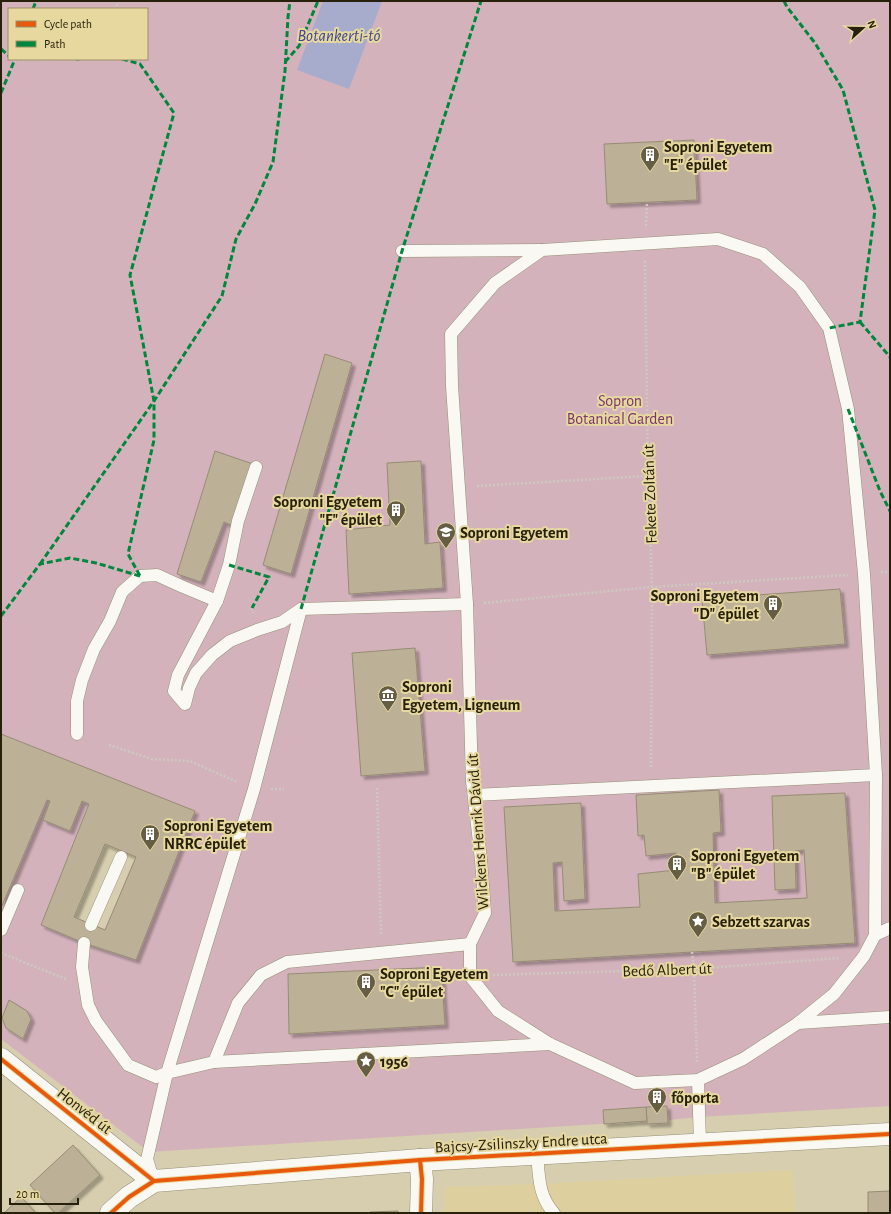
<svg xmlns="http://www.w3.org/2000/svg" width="891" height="1214" viewBox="0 0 891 1214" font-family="'Alegreya Sans',sans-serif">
<defs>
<filter id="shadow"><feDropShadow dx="3.5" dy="3.5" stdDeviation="1" flood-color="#0004"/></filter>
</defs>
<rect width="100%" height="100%" fill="#d7ceaf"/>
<!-- built -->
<path fill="#ddd09e" d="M793,1170L795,1213H445L444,1187L539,1184Z"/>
<!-- green -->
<path fill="#d4b2bb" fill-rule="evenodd" d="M1,1H890V1106L699,1117L669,1120L668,1123L647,1124V1121L149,1152L1,1039V908L47,800L50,801H82L89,804L41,925L84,943L136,960L195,811L1,734ZM9,9H147V59H9ZM694,140L697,200L607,204L604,144ZM326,354L352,363L290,573L263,565ZM215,451L252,464L231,525L224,522L201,582L177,574ZM421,461L425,544L440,542L443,588L349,593L346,530L390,525L387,463ZM840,589L845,644L707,655L702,599ZM415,648L425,771L362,776L352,653ZM719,790L721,832L713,833L715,903L807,898L804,850L795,851L796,889L775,890L772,796L845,793L855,943L513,962L504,807L581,803L585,899L564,901L562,862L553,863L555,911L640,907L638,874L676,870V853L646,855L644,835L638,836L636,796ZM441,967L445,1025L289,1034L288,974Z"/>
<!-- water -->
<path fill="#a7accd" d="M323,1H382L349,89L297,70Z"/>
<!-- building -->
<g fill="#bcb097" stroke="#968b74" fill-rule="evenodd" filter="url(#shadow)">
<path d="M694,140L697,200L607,204L604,144Z"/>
<path d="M325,354L352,363L291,574L263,565Z"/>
<path d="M215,451L253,464L231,525L224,522L201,582L177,574Z"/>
<path d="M421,461L425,544L440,542L443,588L349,594L346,530L390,525L387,463Z"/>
<path d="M840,589L845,644L707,655L702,599Z"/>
<path d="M415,648L425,771L361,776L352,653Z"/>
<path d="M1,734L195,811L136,960L84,943L41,925L89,804L82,801L70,831L43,820L50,801L47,800L1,908ZM105,844L136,857L105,930L74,917Z"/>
<path d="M719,790L721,832L713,833L715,903L807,898L804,850L795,851L796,889L775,890L772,796L845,793L855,943L513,962L504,807L581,803L585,899L564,901L562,862L553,863L555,911L640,907L638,874L676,870V853L646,856L644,835L638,836L636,795Z"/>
<path d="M441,967L445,1025L289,1034L288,974Z"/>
<path d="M9,1000L27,1011L31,1019L23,1039L6,1028L2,1018Z"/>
<path d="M667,1106L668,1123L647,1124L646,1107Z"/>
<path d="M646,1107L647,1121L604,1124L603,1110Z"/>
<path d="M73,1145L100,1175L58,1213H55L30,1185Z"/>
<path d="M890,1191V1213H868V1192Z"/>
<path d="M21,1197L36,1213H4Z"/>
<path d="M398,1211V1213H370V1212Z"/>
</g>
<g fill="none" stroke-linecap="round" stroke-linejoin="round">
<!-- service casing -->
<g stroke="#958f76" stroke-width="13">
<g id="service">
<path d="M718,239L763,254L800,287L829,328L848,409L864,574L876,775L875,935L864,956L834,994L798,1023L743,1059L698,1080L635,1083L550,1044L498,1011L470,976V944L485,913L481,860L472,781L467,604L452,386L451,334L495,283L542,250Z"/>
<path d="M402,251L542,250"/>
<path d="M217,601L229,565L238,521L256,467"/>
<path d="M77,734V701L82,680L94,649L110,621L122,592L140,576L157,575L181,586L217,601L178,675L174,691L185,704L189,688L196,673L212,655L230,641L257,630L282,622L301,609L467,604"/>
<path d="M474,795L876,775"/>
<path d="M91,925L121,857"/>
<path d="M1,930L18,890"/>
<path d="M875,935L890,928"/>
<path d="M84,943L82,967L88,1005L96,1021L128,1065L156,1077L167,1073L214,1062L550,1044"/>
<path d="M798,1023L890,1017"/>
<path d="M214,1062L238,1003L261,975L287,962L470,944"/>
<path d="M698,1080L700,1143"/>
<path d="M537,1153C539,1175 538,1196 554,1213"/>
<path d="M152,1176L147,1159L167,1073L254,789L301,609"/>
</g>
</g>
<!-- minor casing -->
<g stroke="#958f76" stroke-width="23">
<g id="minor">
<path d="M1,1059L154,1181"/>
<path d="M420,1160L422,1179L421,1213"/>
<path d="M111,1213L129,1197L154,1181L420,1160L890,1134"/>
</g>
</g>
<!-- path -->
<g stroke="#ccc9c0" stroke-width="2.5" stroke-dasharray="2 2" stroke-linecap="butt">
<path d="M114,9L120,1"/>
<path d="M14,60L76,59"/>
<path d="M646,226L647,202"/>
<path d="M645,261L648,476L652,587L651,769"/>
<path d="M477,486L647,476"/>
<path d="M881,572H890"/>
<path d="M484,603L652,587L848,575"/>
<path d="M252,608L253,613"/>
<path d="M109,745L152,759L190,761L237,782"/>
<path d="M377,788L381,935"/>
<path d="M271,789H284"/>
<path d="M692,952L694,969L697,1062"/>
<path d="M1,953L66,979"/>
<path d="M493,975L694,969L839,958"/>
</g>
<!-- service -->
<use href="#service" stroke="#f9f8f3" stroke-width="12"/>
<!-- minor -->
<use href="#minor" stroke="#f9f8f3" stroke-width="22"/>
<!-- quiet -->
<g stroke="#00873e" stroke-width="3" stroke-dasharray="6 3" stroke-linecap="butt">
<path d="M784,1L787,7L815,43L843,90L875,210L860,322L829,328"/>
<path d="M33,9L36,1"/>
<path d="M1,49L9,56"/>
<path d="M76,59H79"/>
<path d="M122,59L140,64L174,113L130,275L154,401V440L128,554L140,576"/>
<path d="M285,62L299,46L318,1"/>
<path d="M1,93L15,59"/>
<path d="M860,322L890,357"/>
<path d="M848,409L880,491L890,511"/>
<path d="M40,564L154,401L222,296L236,239L255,204L273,162L285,71L288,17L290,1"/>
<path d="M229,565L269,577L252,608"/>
<path d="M301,609L402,251L481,1"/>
<path d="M1,616L40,564L70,558L96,563L140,576"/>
</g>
<!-- cycleway casing -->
<g stroke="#e7d89f" stroke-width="6">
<g id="cycleway">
<path d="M1,1059L154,1181"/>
<path d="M420,1160L422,1179L421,1213"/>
<path d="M111,1213L129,1197L154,1181L420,1160L890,1134"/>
</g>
</g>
<!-- cycleway -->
<use href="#cycleway" stroke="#e8590c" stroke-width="4"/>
</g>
<!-- icons -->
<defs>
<g id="building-pin" transform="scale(1)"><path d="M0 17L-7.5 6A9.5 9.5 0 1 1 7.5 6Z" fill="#655e44" stroke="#e7d89f"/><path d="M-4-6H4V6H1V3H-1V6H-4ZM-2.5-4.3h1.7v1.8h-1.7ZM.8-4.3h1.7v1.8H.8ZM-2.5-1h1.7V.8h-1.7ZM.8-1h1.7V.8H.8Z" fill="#fff"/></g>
<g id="university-pin" transform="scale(1)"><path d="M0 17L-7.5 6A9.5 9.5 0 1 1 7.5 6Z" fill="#655e44" stroke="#e7d89f"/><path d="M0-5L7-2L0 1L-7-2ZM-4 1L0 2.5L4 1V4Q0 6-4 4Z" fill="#fff"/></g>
<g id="museum-pin" transform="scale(1)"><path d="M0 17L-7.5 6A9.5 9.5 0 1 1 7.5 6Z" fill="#655e44" stroke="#e7d89f"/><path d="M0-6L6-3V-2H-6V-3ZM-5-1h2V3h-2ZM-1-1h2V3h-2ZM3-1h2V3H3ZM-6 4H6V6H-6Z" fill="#fff"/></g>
<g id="sight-pin" transform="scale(1)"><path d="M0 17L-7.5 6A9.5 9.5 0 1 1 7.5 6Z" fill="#655e44" stroke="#e7d89f"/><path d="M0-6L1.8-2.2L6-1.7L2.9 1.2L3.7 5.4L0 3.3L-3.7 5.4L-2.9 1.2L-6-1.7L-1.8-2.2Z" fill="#fff"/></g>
</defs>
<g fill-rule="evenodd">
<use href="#building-pin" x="650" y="155"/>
<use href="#building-pin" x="396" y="510"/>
<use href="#university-pin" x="446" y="532"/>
<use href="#building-pin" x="773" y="604"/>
<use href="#museum-pin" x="388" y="695"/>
<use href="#building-pin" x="150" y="834"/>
<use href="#building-pin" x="677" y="864"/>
<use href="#sight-pin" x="698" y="921"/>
<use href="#building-pin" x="366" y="982"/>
<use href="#sight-pin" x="366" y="1061"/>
<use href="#building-pin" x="657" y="1097"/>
</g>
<g text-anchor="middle" stroke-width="4" stroke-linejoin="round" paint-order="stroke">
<!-- poi labels -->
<g font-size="16" font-weight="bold" fill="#27210b" stroke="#e7d89f" text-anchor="start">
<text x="664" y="152">Soproni Egyetem<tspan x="664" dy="18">"E" épület</tspan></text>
<text x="382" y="507" text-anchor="end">Soproni Egyetem<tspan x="382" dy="18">"F" épület</tspan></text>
<text x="460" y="538">Soproni Egyetem</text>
<text x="759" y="601" text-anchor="end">Soproni Egyetem<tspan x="759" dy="18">"D" épület</tspan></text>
<text x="402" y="692">Soproni<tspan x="402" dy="18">Egyetem, Ligneum</tspan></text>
<text x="164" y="831">Soproni Egyetem<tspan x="164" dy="18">NRRC épület</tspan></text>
<text x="691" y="861">Soproni Egyetem<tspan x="691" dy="18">"B" épület</tspan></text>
<text x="712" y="927">Sebzett szarvas</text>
<text x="380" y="979">Soproni Egyetem<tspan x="380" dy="18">"C" épület</tspan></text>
<text x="380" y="1067">1956</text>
<text x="671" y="1103">főporta</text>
</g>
<!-- park labels -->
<g font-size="16" fill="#79356c" stroke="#e7d89f">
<text x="620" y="406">Sopron<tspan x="620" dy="18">Botanical Garden</tspan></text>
</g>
<!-- street labels -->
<g font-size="16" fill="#27210b" stroke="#e7d89f">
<text transform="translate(649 494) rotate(-92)" y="6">Fekete Zoltán út</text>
<text transform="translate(477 832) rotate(-94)" y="6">Wilckens Henrik Dávid út</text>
<text transform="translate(667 969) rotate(-2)" y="6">Bedő Albert út</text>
<text transform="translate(85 1110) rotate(38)" y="6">Honvéd út</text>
<text transform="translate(521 1142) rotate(-3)" y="6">Bajcsy-Zsilinszky Endre utca</text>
</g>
<!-- water labels -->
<g font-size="17" font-style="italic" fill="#3e468f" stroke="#e7d89f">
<text x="339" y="41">Botankerti-tó</text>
</g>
</g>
<!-- border -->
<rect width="891" height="1214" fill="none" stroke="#27210b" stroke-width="4"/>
<!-- legend -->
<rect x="8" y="8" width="140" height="52" fill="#e7d89f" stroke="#9a8f64"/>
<rect x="16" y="21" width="20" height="6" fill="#e8590c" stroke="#9a8f64"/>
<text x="44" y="28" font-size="12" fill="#27210b">Cycle path</text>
<rect x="16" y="41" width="20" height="6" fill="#00873e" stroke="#9a8f64"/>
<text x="44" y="48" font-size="12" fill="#27210b">Path</text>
<!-- north arrow -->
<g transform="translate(863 28) rotate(69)" stroke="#e7d89f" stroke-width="3" paint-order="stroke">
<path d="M0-3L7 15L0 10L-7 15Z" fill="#27210b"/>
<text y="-6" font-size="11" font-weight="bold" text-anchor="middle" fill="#27210b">N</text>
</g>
<!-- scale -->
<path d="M10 1198v6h68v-6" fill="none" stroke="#27210b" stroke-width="2"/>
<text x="16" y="1198" font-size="12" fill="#27210b" stroke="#e7d89f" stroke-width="3" paint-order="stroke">20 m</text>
</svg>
